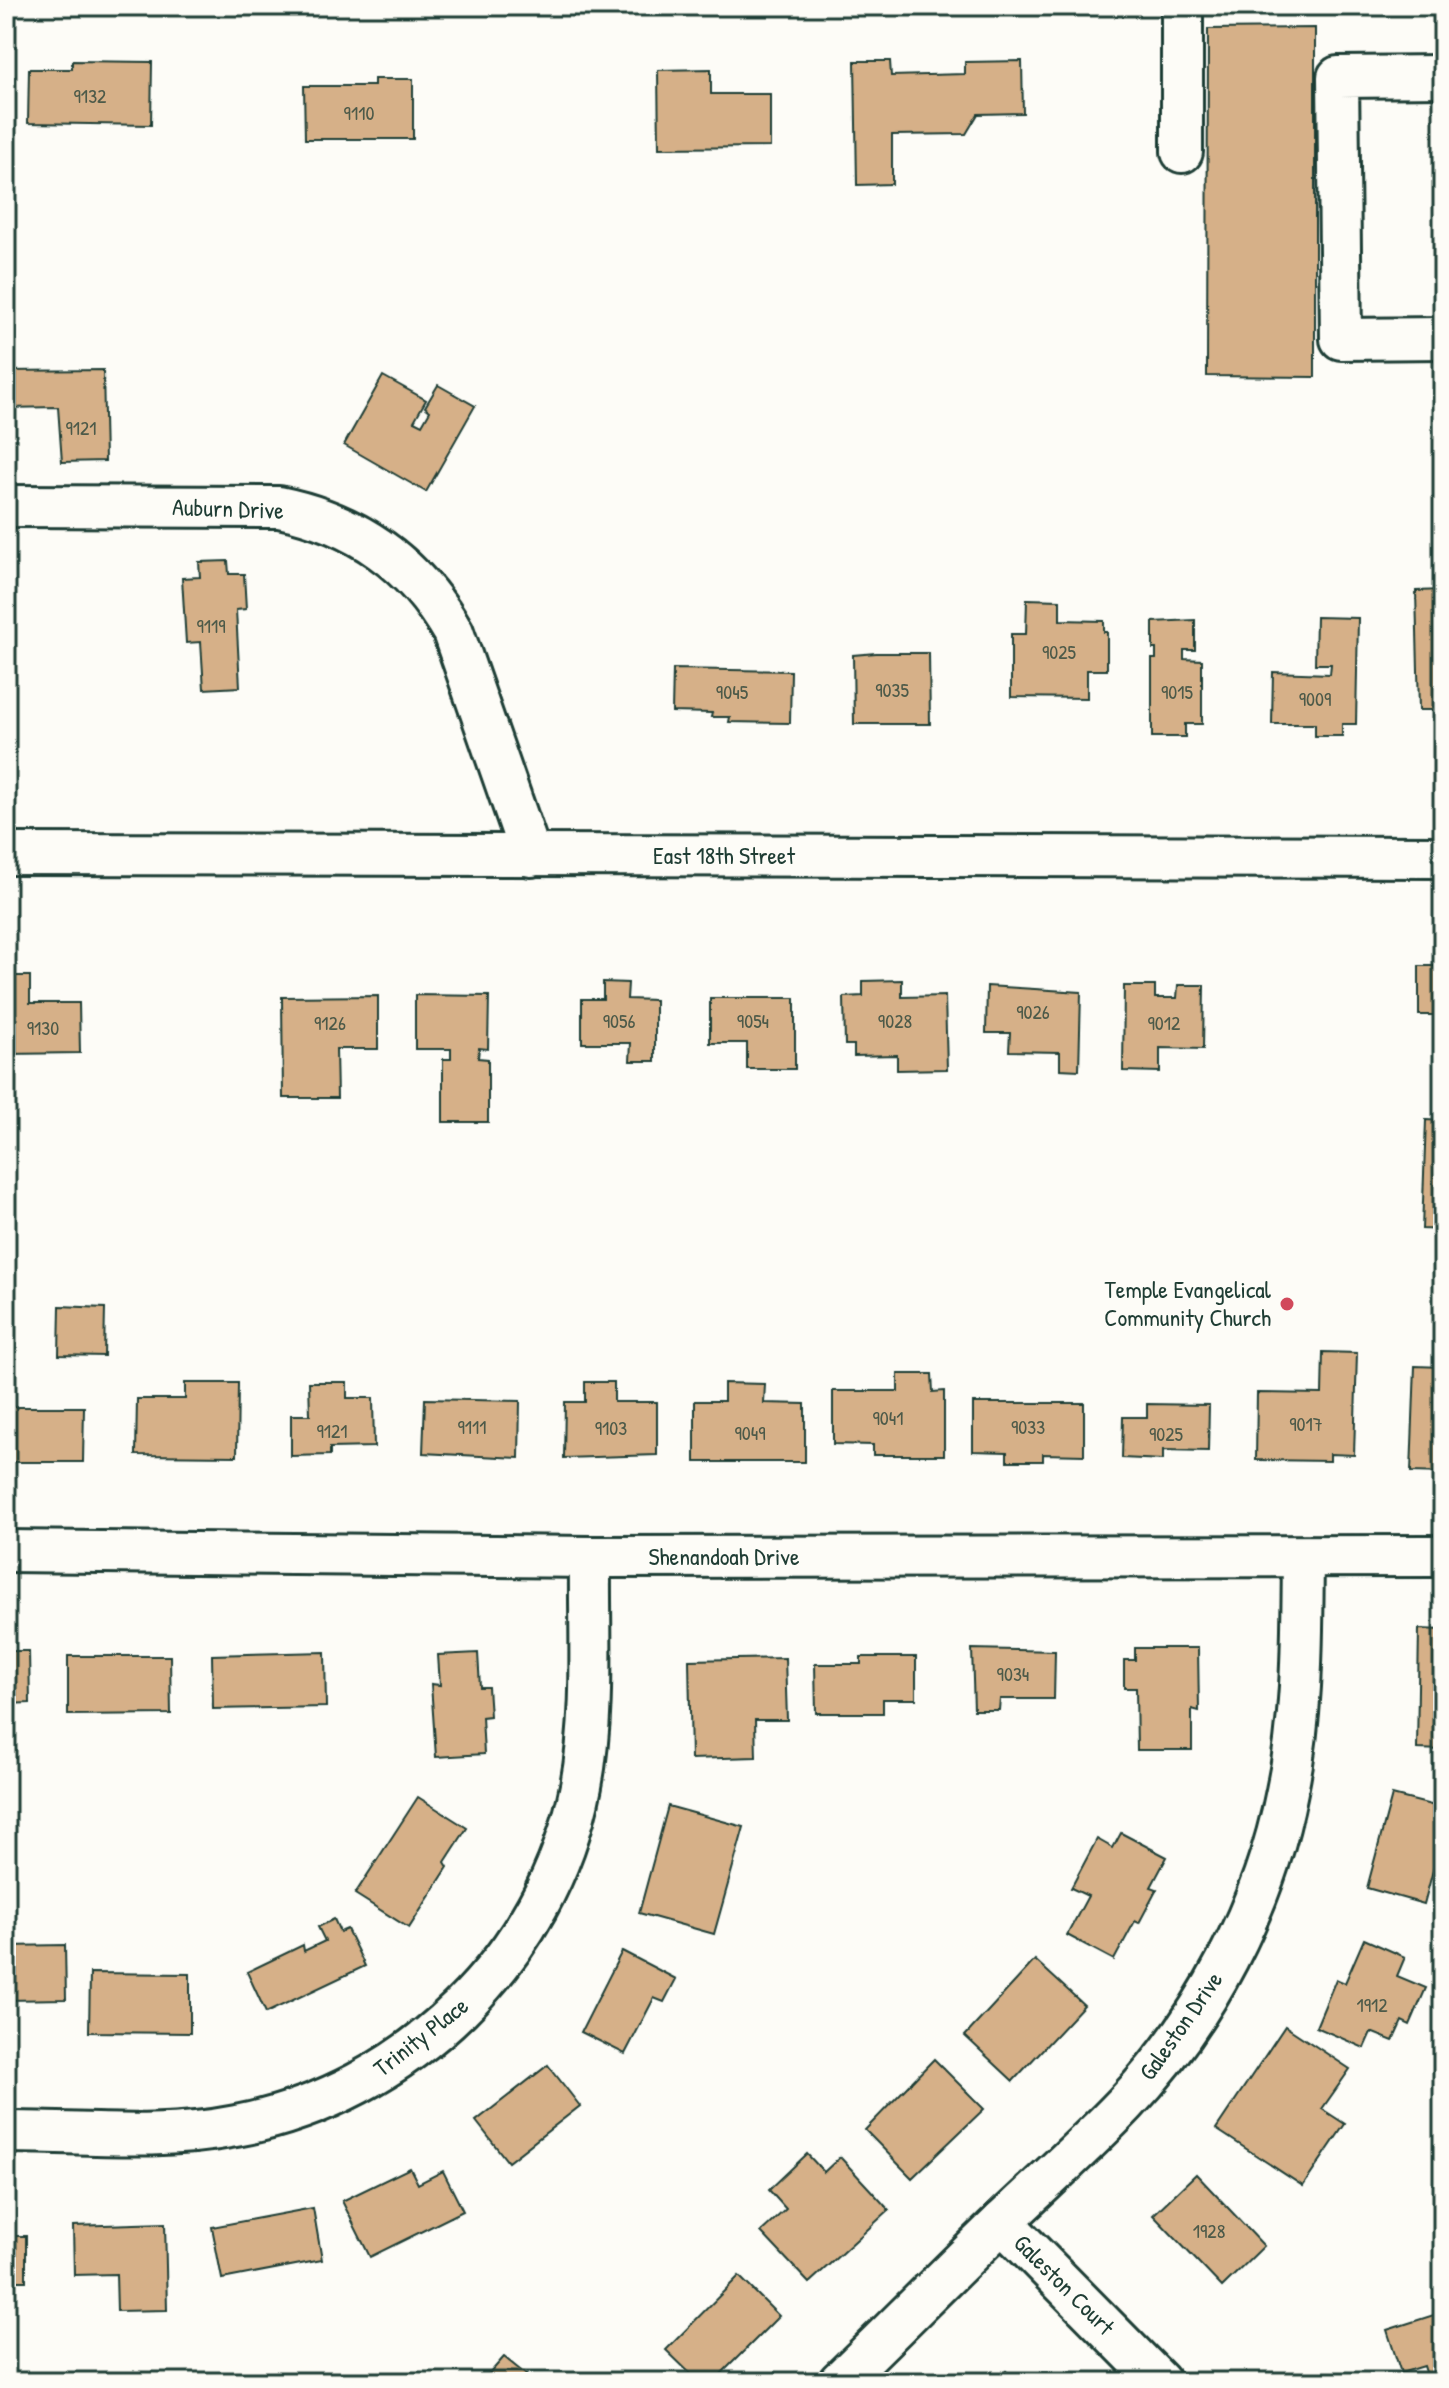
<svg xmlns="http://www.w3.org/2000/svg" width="1449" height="2388" viewBox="0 0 1449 2388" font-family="'Patrick Hand',sans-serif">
<rect width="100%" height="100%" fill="#fdfcf7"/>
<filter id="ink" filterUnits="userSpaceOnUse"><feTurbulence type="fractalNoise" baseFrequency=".0125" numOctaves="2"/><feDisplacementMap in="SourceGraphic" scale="16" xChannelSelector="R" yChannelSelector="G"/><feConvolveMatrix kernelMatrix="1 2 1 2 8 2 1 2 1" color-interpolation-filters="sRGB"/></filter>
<g filter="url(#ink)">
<!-- building -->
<g fill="#d6b088" stroke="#1f3d34" stroke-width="2">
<path d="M1315,28V377L1207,376L1208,29Z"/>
<path d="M72,61L152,62L151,125L28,123L29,69H72Z"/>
<path d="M855,61H890L891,76L965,74V62L1022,61L1023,113L978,114L966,134L892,135V184L857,185Z"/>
<path d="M711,69V94H770V147L659,148L658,70Z"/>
<path d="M374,79H413V139H305L304,86H374Z"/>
<path d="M103,370L105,461L62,462L58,407L6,408V371Z"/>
<path d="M383,376L426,400L414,421L422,425L430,411L425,407L438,385L475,406L426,492L344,445Z"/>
<path d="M1436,420H1443V521H1435Z"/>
<path d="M228,561L229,574H244L246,609L236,610L240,687L204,689L201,642L186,643L182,578L200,577L199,562Z"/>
<path d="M1443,590V710H1419L1416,591Z"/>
<path d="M1027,599L1060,600V620L1104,621V632H1107V670H1087V698L1011,697V634H1026Z"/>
<path d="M1316,617L1358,618L1356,724H1342V736H1315V724H1272L1273,672L1330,674L1331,664H1315Z"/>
<path d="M1195,620V650H1184V659L1202,660V724H1185V737H1152V659H1156V649H1153V622Z"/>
<path d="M876,653H929L930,724H854L853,655Z"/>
<path d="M673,669L791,671L790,723L729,722L730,717H711L712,713L672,712Z"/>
<path d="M1419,966H1443L1442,1015H1419Z"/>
<path d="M6,976H30V1003H79L80,1053L6,1054Z"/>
<path d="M902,980V997L945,996L947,1069L897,1070V1055L854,1056V1045H845L844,997L863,996V981Z"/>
<path d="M603,982L628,983L627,999L655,1000V1061H630L631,1043H582V999H603Z"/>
<path d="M1178,985H1204L1203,1049L1160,1048V1072L1123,1071L1124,986H1155V998H1177Z"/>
<path d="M987,986L1081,992L1079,1070L1060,1069V1052L1009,1051L1010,1033H986Z"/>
<path d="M415,995L489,996L488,1049L479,1048L478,1058L488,1059V1122H443V1059H451V1049H415Z"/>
<path d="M378,996V1049H336L337,1098H283L282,997Z"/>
<path d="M710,998H795V1069H747V1043H710Z"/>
<path d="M1426,1120L1443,1121V1230L1422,1229Z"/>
<path d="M60,1306L105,1308L104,1356L59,1355Z"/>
<path d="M1323,1352L1357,1353L1354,1455L1330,1454V1461L1256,1460L1257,1393L1322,1394Z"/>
<path d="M1415,1366L1443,1367V1473L1411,1472Z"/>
<path d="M898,1374H932L933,1392L944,1391V1455H873V1445L833,1444V1391H898Z"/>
<path d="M309,1382H347V1398H373L374,1447L330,1448V1455L291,1456V1415H310Z"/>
<path d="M585,1382H614V1402H657V1455L564,1458L565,1402H585Z"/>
<path d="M185,1383H238L237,1456L136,1455L137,1399H185Z"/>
<path d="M724,1383L765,1384L764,1403L805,1404V1462H695V1401H724Z"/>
<path d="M425,1399L520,1401L519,1458L423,1453Z"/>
<path d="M973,1403H1084V1455L1043,1454V1461H1007V1452L973,1451Z"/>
<path d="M1147,1404L1209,1405L1208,1451L1163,1450V1460L1122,1458L1123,1417H1147Z"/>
<path d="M6,1407H84L83,1462H6Z"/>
<path d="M1419,1629L1443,1630V1750L1417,1749Z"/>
<path d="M1135,1648H1198L1199,1711L1192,1709V1750H1137L1136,1688H1124V1660H1135Z"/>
<path d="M972,1649L1055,1651L1054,1699H1000L999,1710H974Z"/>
<path d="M6,1651H29L30,1703L6,1704Z"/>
<path d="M325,1652L326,1707L213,1709L212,1655Z"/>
<path d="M478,1653L480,1687H488L490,1716L482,1717L484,1754L436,1757L431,1684L440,1685L438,1655Z"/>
<path d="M68,1656H170L171,1714L68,1715Z"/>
<path d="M861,1657H916V1699H883V1713H816L815,1664H861Z"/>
<path d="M785,1658L787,1720H755L756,1757L691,1759L689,1660Z"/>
<path d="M1392,1795L1443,1808V1833L1424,1904L1367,1888Z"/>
<path d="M418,1797L467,1828L445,1862L448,1867L409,1928L355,1894Z"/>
<path d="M668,1806L744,1827L714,1934L639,1913Z"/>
<path d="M1121,1833L1167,1857L1151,1887L1157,1889L1139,1923L1135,1921L1114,1960L1067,1935L1088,1896L1071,1888L1097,1839L1113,1848Z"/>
<path d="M334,1919L340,1932L347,1929L365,1966L266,2013L247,1972L303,1945L304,1951L325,1941L318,1927Z"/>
<path d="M1364,1939L1405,1957L1397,1976L1426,1988L1410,2025L1402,2021L1393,2041L1371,2032L1364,2048L1316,2027L1336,1979L1345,1983Z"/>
<path d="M65,1945L66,1999L6,2000V1946Z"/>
<path d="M622,1951L676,1979L664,2002L654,1998L625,2054L581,2032Z"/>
<path d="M1035,1960L1084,2005L1013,2081L965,2036Z"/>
<path d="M90,1973L190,1974V2033L89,2032Z"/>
<path d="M1285,2026L1350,2069L1322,2109L1345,2124L1303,2186L1216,2129Z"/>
<path d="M934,2059L984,2109L912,2178L865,2130Z"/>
<path d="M548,2065L580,2106L508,2162L476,2121Z"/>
<path d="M807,2154L824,2172L840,2157L889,2210L809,2283L761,2232L786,2209L769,2190Z"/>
<path d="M410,2168L418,2184L443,2171L463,2211L370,2257L342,2201Z"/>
<path d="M1196,2174L1264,2246L1222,2287L1153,2215Z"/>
<path d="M313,2208L322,2260L222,2279L212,2227Z"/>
<path d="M165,2223L167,2310L117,2311L116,2274L74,2275L73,2226Z"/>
<rect x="6" y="2236" width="20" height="45"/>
<path d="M739,2276L779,2316L713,2382H699L666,2350Z"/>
<path d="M1443,2312V2382H1429L1424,2366L1401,2373L1387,2330Z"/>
<path d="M504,2357L535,2382H482Z"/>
<path d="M1006,2371L1017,2382H995Z"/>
</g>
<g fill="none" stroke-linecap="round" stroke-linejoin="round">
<!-- minor casing -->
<g stroke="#1f3d34" stroke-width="46">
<g id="minor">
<path d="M1443,76L1338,77L1341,339L1443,338"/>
<path d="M1182,152V6"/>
<path d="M6,506L279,507C357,523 414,563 453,632L531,856"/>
<path d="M6,854L1443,857"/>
<path d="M6,1551L590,1557L1443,1556"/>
<path d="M6,2132C81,2132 161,2141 236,2126C406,2094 548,1958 581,1786C595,1711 589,1633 590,1557"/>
<path d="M1002,2222L1160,2382"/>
<path d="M839,2382C894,2329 948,2274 1003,2221C1044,2182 1086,2145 1125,2104C1205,2020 1265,1906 1287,1791C1303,1714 1302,1635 1303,1557"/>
</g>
</g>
<!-- minor -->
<use href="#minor" stroke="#fdfcf7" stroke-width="40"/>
</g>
</g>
<!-- markers -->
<circle fill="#d1495b" stroke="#fdfcf7" stroke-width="3" cx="1287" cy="1304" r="8"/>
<g text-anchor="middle" stroke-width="6" stroke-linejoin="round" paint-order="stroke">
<!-- number labels -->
<g font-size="20" fill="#4d5a49">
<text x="90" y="103">9132</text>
<text x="359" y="120">9110</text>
<text x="81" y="435">9121</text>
<text x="211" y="633">9119</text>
<text x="1059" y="659">9025</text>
<text x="892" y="697">9035</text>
<text x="732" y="699">9045</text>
<text x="1177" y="699">9015</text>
<text x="1315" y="706">9009</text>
<text x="1033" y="1019">9026</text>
<text x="619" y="1028">9056</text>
<text x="753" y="1028">9054</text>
<text x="895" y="1028">9028</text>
<text x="330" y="1030">9126</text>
<text x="1164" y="1030">9012</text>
<text x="43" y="1035">9130</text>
<text x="888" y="1425">9041</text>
<text x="1306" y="1431">9017</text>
<text x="472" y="1434">9111</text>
<text x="1028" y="1434">9033</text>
<text x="611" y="1435">9103</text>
<text x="332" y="1438">9121</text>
<text x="750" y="1440">9049</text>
<text x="1166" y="1441">9025</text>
<text x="1013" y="1681">9034</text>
<text x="1372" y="2012">1912</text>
<text x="1209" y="2238">1928</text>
</g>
<!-- street labels -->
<g font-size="24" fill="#1f3d34" stroke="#fdfcf7">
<text transform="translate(228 509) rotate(2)" y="8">Auburn Drive</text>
<text x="724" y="864">East 18th Street</text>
<text x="724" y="1565">Shenandoah Drive</text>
<text transform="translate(1181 2026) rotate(-55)" y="8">Galeston Drive</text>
<text transform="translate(421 2037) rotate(-38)" y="8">Trinity Place</text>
<text transform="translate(1064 2285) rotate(45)" y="8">Galeston Court</text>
</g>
<!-- poi labels -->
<g font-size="24" fill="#1f3d34" stroke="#fdfcf7" text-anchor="end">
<text x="1271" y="1298">Temple Evangelical<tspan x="1271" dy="28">Community Church</tspan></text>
</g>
</g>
<!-- margin -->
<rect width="1449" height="2388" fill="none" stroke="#fdfcf7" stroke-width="32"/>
<rect x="16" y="16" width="1417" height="2356" fill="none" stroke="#1f3d34" stroke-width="3" filter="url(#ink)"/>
</svg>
